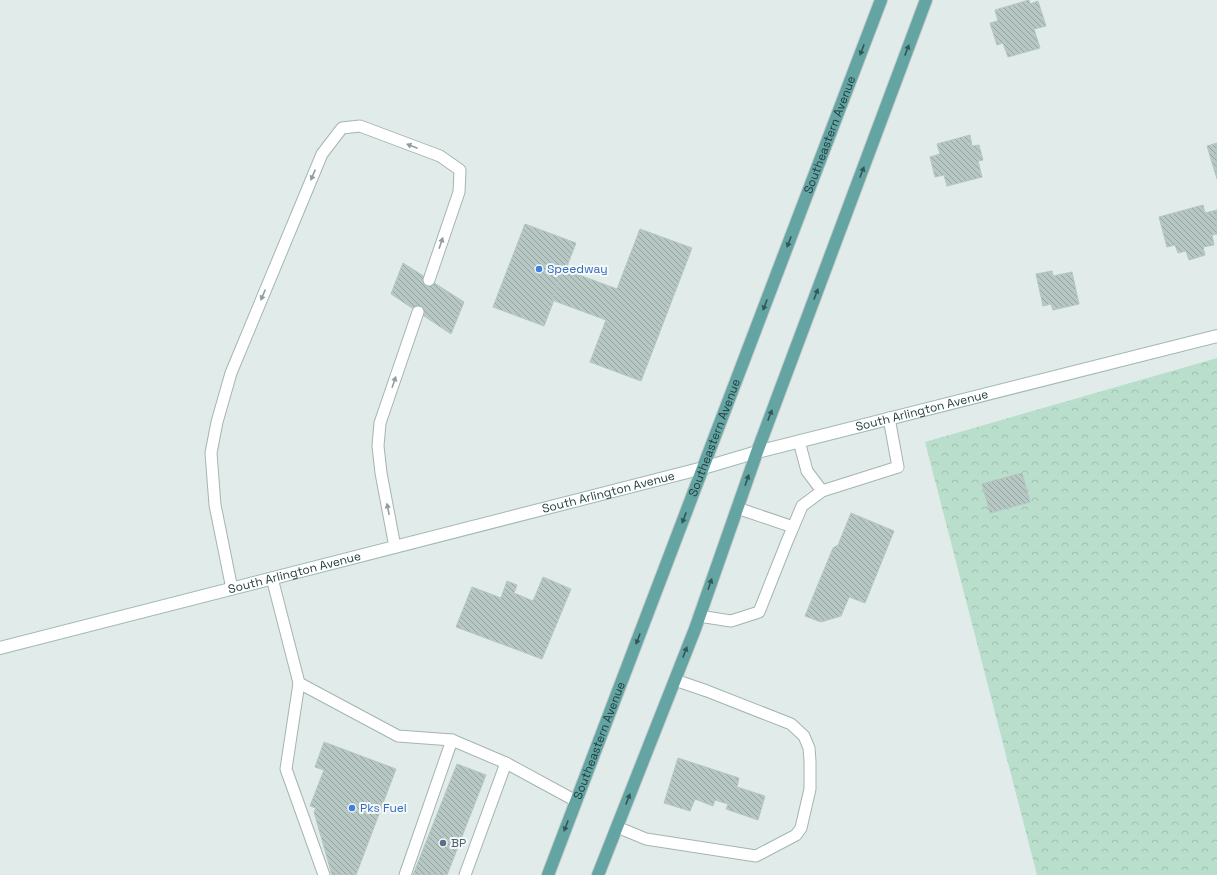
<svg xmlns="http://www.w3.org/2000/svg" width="1217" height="875" viewBox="0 0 1217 875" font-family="'Space Grotesk',sans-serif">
<defs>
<pattern id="forest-crowns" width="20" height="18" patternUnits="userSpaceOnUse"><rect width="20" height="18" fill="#b9decc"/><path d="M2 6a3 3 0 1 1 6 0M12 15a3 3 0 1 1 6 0" fill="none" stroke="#9fc0b0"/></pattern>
<pattern id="building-back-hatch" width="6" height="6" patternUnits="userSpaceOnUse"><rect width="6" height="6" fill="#b7c7c4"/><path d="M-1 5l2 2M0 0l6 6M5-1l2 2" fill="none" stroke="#94a3a0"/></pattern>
</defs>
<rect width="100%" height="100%" fill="#e1ecea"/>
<!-- forest -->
<path fill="url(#forest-crowns)" d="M1217,358V875H1037L925,442Z"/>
<!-- building -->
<g fill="url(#building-back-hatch)" stroke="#b4c6c3">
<path d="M1029,0L1030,4L1038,1L1046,26L1034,29L1040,48L1008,57L1003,43L997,45L990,23L998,21L995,10Z"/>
<path d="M970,135L972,146L979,145L983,160L978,161L982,177L947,186L944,175L935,177L930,157L940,154L937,144Z"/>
<path d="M1217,143V179L1207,146Z"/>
<path d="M1203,205L1205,213L1217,210V234L1212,235L1214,245L1203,247L1205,255L1189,260L1186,251L1178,253L1175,245L1167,247L1159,217Z"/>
<path d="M525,224L576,243L544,326L493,307Z"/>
<path d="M640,229L692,248L641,381L590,362L606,320L552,300L563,269L617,289Z"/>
<path d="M403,263L464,302L451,334L391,294Z"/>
<path d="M1052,271L1053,276L1072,272L1079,304L1053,310L1051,304L1043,306L1036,274Z"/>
<path d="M1022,473L1030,502L990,513L982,484Z"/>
<path d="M851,513L894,531L865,603L849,597L841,616L821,622L805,616L833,548L838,545Z"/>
<path d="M543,577L571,589L542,659L456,627L472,587L501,598L507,581L517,585L514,593L533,601Z"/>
<path d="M324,742L396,769L356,875H332L314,812L316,808L310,806L324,770L315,767Z"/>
<path d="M678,758L739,778L737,787L765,796L758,820L726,809L728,804L715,800L713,806L695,799L690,811L664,803Z"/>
<path d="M457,764L486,775L447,875H413Z"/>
</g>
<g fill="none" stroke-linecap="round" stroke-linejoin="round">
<!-- service casing -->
<g stroke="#a4b4b3" stroke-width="13">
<g id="service">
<path d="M799,441L807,471L822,491"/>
<path d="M737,508L793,527"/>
<path d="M395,547L381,473L378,446L380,423L418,312"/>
<path d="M272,578L299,683L286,769L324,875"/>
<path d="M232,589L215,505L211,453L217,422L231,373L322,154L342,128L360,126L440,156L460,170L459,192L429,280"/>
<path d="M699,616L731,621L759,612L786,544L802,506L822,491L898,467L889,418"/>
<path d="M299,683L398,736L452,740"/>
<path d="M617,827L646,839L756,856L796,835L801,828L810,789V761L809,748L804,736L791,724L707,691L675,680"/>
<path d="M405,875L452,740L506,763L576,801"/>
<path d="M465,875L506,763"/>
</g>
</g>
<!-- secondary casing -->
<g stroke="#9fb9b6" stroke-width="14">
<g id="secondary">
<path id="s1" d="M0,648L703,468L757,452L1217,336"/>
</g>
</g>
<!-- primary casing -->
<g stroke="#c1c9c9" stroke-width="14">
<g id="primary">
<path id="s2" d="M548,875L881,0"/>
<path d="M598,875L695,629L757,452L926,0"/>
</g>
</g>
<!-- service -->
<use href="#service" stroke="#fff" stroke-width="11"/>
<!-- secondary -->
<use href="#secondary" stroke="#fff" stroke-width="12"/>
<!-- primary -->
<use href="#primary" stroke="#64a4a3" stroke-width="12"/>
</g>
<!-- one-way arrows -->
<defs><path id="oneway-solid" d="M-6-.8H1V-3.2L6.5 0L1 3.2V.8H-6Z"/></defs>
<g fill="#325856">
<use href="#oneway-solid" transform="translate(862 50) rotate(111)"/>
<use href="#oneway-solid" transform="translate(907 50) rotate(-69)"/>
<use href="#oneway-solid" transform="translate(862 172) rotate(-69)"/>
<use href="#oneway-solid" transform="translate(789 242) rotate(111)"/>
<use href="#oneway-solid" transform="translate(816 294) rotate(-69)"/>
<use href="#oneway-solid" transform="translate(765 305) rotate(111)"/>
<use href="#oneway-solid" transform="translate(770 415) rotate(-69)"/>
<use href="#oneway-solid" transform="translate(747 480) rotate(-71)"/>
<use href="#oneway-solid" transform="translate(684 518) rotate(111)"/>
<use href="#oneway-solid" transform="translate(710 584) rotate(-71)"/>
<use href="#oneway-solid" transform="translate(638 639) rotate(111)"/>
<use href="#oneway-solid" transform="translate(685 652) rotate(-69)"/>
<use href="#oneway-solid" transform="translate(628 799) rotate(-69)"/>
<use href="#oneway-solid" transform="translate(566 826) rotate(111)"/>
</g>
<g fill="#909e9e">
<use href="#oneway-solid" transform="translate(412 146) rotate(-159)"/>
<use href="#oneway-solid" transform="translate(313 175) rotate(113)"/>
<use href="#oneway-solid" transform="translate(441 243) rotate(-71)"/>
<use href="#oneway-solid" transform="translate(263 295) rotate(113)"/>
<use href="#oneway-solid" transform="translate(394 382) rotate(-71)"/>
<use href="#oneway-solid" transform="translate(388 509) rotate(-101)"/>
</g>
<!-- markers -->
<g fill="#3f7fe0" stroke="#f2f9f7" stroke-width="1.5">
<circle cx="539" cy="269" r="4"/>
<circle cx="352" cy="808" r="4"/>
</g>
<circle fill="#5c6f8a" stroke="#f2f9f7" stroke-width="1.5" cx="443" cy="843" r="4"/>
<g text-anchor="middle" stroke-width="4" stroke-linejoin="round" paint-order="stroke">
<!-- street labels -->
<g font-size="12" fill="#213e3d" stroke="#f2f9f7">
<text dy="4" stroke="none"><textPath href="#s2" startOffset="792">Southeastern Avenue</textPath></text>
<text dy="4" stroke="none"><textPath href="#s1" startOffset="952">South Arlington Avenue</textPath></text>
<text dy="4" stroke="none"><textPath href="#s2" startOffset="468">Southeastern Avenue</textPath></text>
<text dy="4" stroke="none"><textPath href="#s1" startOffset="628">South Arlington Avenue</textPath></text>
<text dy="4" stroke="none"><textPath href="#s1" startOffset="304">South Arlington Avenue</textPath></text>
<text dy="4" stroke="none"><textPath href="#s2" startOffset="144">Southeastern Avenue</textPath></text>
</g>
<!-- shop labels -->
<g font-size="12" fill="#366cbe" stroke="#f2f9f7" text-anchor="start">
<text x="547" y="273">Speedway</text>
<text x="360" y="812">Pks Fuel</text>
</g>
<!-- service labels -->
<g font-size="12" fill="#4e5e75" stroke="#f2f9f7" text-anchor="start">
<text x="451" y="847">BP</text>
</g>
</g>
</svg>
